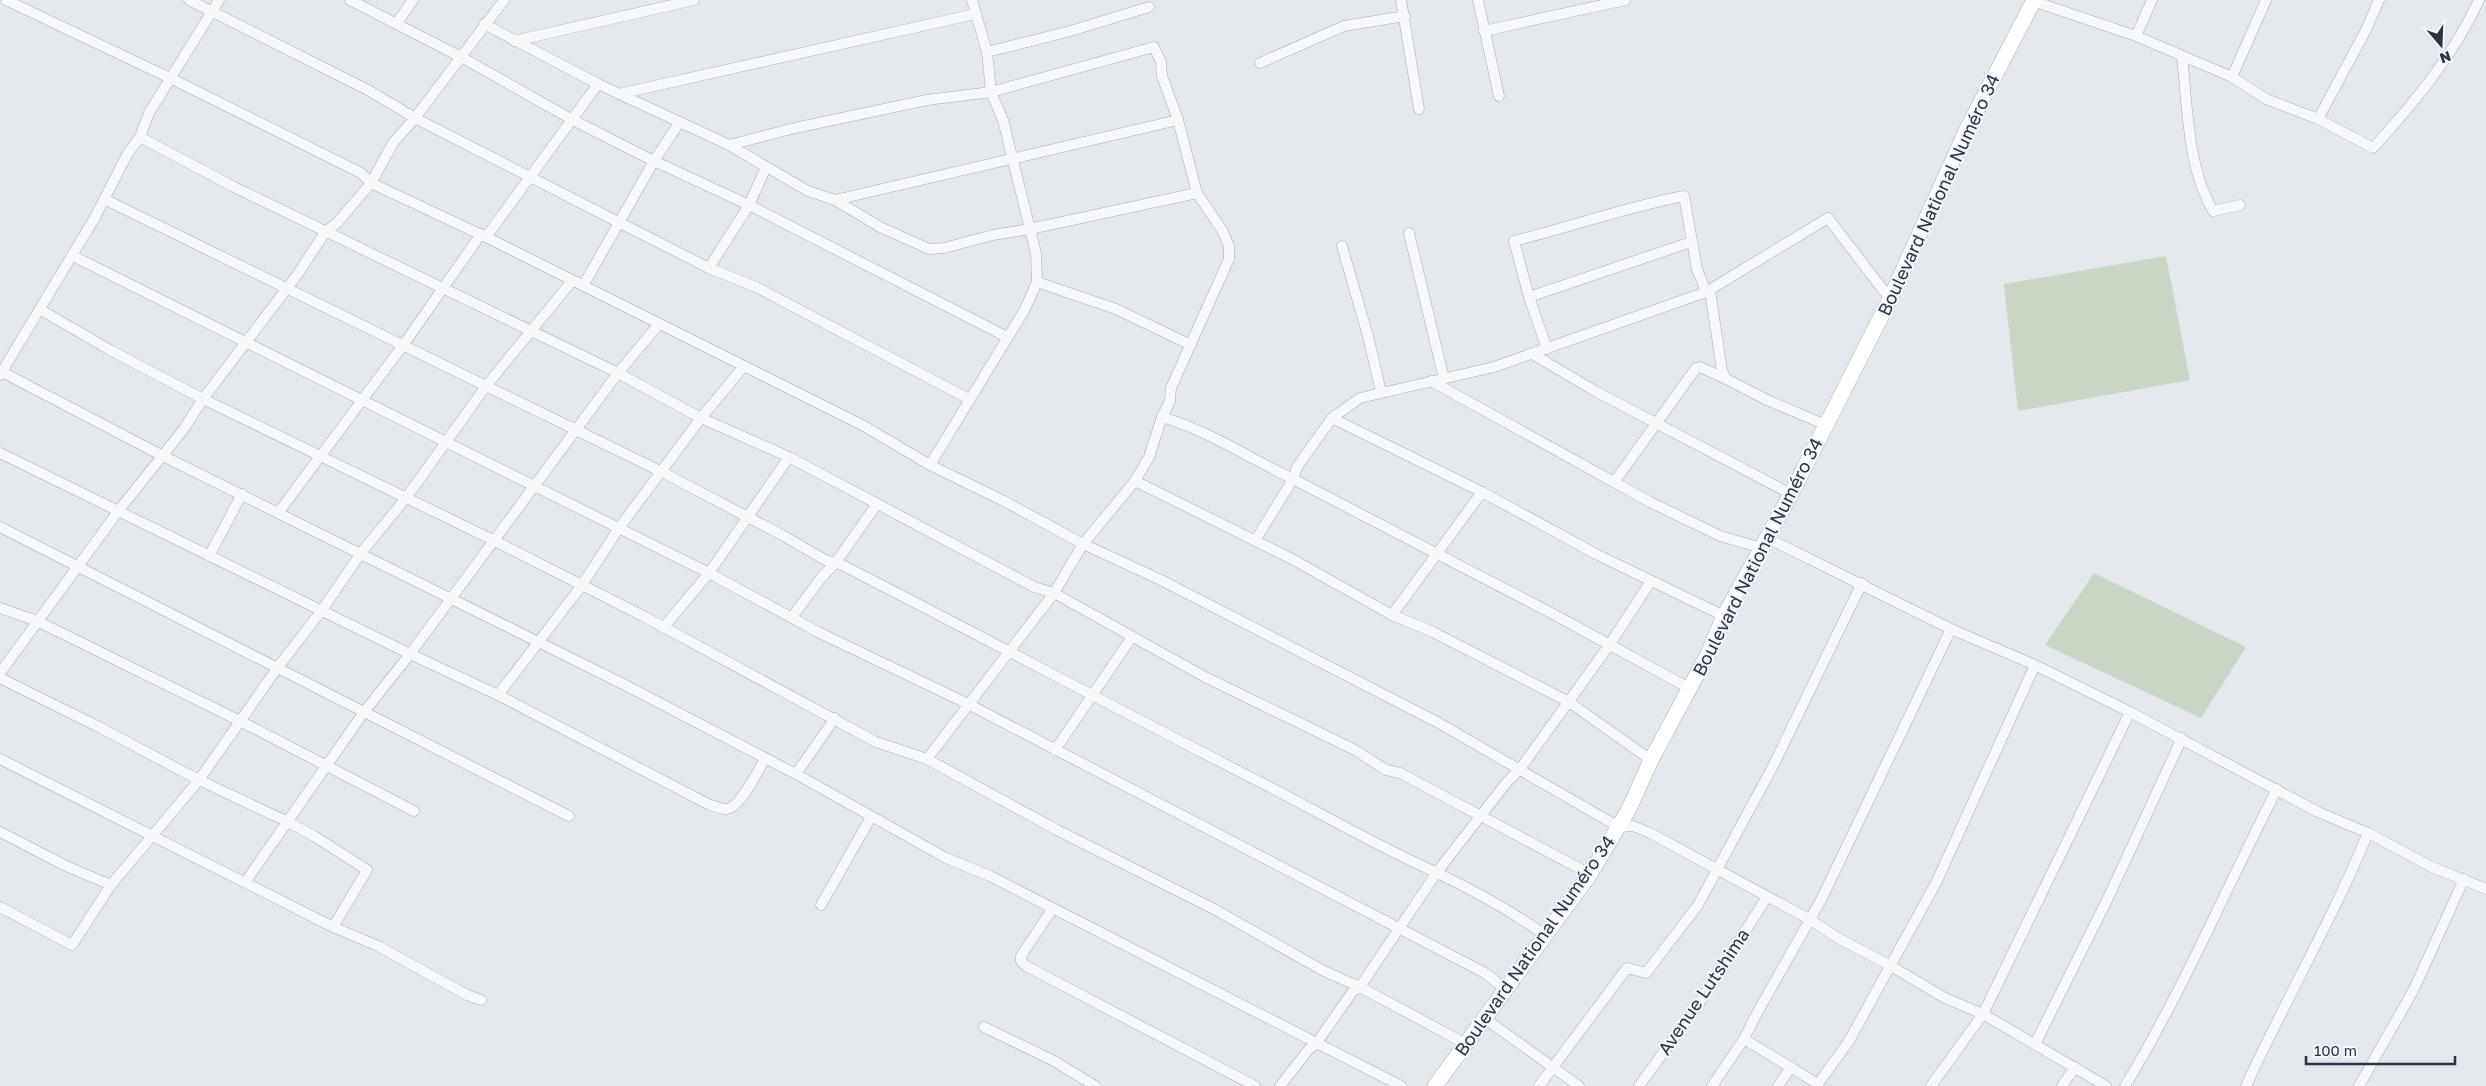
<svg xmlns="http://www.w3.org/2000/svg" width="2486" height="1086" viewBox="0 0 2486 1086" font-family="'Golos Text',sans-serif">
<rect width="100%" height="100%" fill="#e4e7ec"/>
<!-- green -->
<g fill="#c9d6c5">
<path d="M2166,256L2190,380L2018,411L2004,284Z"/>
<path d="M2094,573L2246,647L2201,718L2045,645Z"/>
</g>
<g fill="none" stroke-linecap="round" stroke-linejoin="round">
<!-- minor casing -->
<g stroke="#a9aeb7" stroke-width="11">
<g id="minor">
<path d="M6,0L172,79L361,173L371,183L486,237L864,426L930,465L1004,501L1083,544L1161,580L1437,722L1619,827L1633,826L1650,833L1809,919L1838,938L1891,966L1945,998L1983,1014L2106,1086"/>
<path d="M189,0L368,90L415,118L618,222L709,268L756,287L969,399"/>
<path d="M350,0L461,57L573,120L654,161L749,205L1007,337"/>
<path d="M1401,0L1419,109"/>
<path d="M1478,0L1499,96"/>
<path d="M2033,1L2136,36L2232,77L2266,99L2318,119L2373,148C2414,103 2454,55 2479,0"/>
<path d="M396,24L413,0"/>
<path d="M484,24L598,84L729,145L808,191L835,200L880,227L929,249L944,248L993,235L1030,229L1197,193"/>
<path d="M1484,31L1625,0"/>
<path d="M2136,36L2152,0"/>
<path d="M514,41L694,0"/>
<path d="M987,52L1067,32L1149,7"/>
<path d="M2182,57C2188,109 2187,166 2213,211L2240,205"/>
<path d="M1260,63L1344,26L1405,16"/>
<path d="M2232,77L2266,0"/>
<path d="M619,94L975,14"/>
<path d="M2318,119L2366,30L2379,0"/>
<path d="M140,137L232,186L618,373L701,418L789,457L1034,587L1054,593L1205,677L1355,750L1386,770L1400,773L1590,874"/>
<path d="M729,145L795,128L927,100L991,92L1154,47L1161,62L1162,76L1178,120L1197,193L1222,230L1229,246V259L1171,388L1170,401L1162,417L1149,457L1135,481L1083,544L1054,593L927,759"/>
<path d="M104,199L662,472L782,535L827,561L836,562C980,635 1122,712 1266,785C1316,811 1365,839 1416,863C1461,884 1505,906 1546,936"/>
<path d="M835,200L1178,120"/>
<path d="M1409,233L1444,379"/>
<path d="M486,237L598,84"/>
<path d="M1342,246L1368,336L1381,392"/>
<path d="M73,256L709,573L818,632L968,704L1485,973L1505,989"/>
<path d="M709,268L749,205L766,167"/>
<path d="M1037,282L1116,309L1191,345"/>
<path d="M583,286L654,161L679,123"/>
<path d="M1710,290L1722,371L1726,379L1767,400L1826,425"/>
<path d="M1529,297L1691,242"/>
<path d="M41,310L110,350L203,399L493,540L643,616L876,742L927,759L1057,830L1214,909L1324,971L1360,987L1466,1044"/>
<path d="M1547,349L1529,297L1514,241C1571,227 1626,207 1684,196L1697,269L1706,292"/>
<path d="M1534,355L1595,391L1791,494"/>
<path d="M2,372L161,455L623,684L796,774L946,858L990,876L1401,1086"/>
<path d="M0,375L94,219L128,153L140,137L149,113L219,0"/>
<path d="M1431,381L1650,502L1720,536L1762,548"/>
<path d="M1162,417C1209,431 1249,458 1293,479L1555,615L1689,688"/>
<path d="M1332,418L1482,492L1596,554L1724,616"/>
<path d="M0,453L410,654L498,695L708,804C714,806 722,810 727,809C741,807 758,770 765,759"/>
<path d="M930,465L1025,309L1037,282L1036,253L1003,120L991,92L987,52L972,0"/>
<path d="M1135,481L1292,559L1392,615L1431,631L1569,702L1651,760"/>
<path d="M1615,481L1696,368L1700,367L1726,379"/>
<path d="M278,513L404,344L481,234"/>
<path d="M0,527L569,816"/>
<path d="M1767,538L1951,629L2035,665L2130,712L2318,812L2368,833L2432,867L2486,889"/>
<path d="M1255,541L1293,479L1297,467L1332,418L1360,398L1494,367L1706,292L1828,218L1890,299"/>
<path d="M209,556L242,494"/>
<path d="M0,608L37,621L240,721L414,811"/>
<path d="M1392,615L1482,492"/>
<path d="M792,617L821,578L836,562L877,504"/>
<path d="M663,628L709,573L789,457"/>
<path d="M0,673L119,510L183,430L203,399L297,275L326,231L337,223L371,183L393,143L415,118L504,0"/>
<path d="M0,678L99,727L199,780L288,822L314,836L367,870L333,927"/>
<path d="M498,695L582,585L619,528L701,418L744,366"/>
<path d="M1055,750L1132,637"/>
<path d="M0,759L333,927L378,946L467,995L481,1000"/>
<path d="M796,774L835,718"/>
<path d="M0,832L66,866L111,885"/>
<path d="M246,881L364,712L410,654L618,373L659,324"/>
<path d="M821,905L871,817"/>
<path d="M0,907L72,945L111,885L199,780L278,667L322,610L361,553L406,498L486,386L572,281"/>
<path d="M1053,908L1021,956V961L1026,966L1255,1086"/>
<path d="M1484,1018L1579,1086"/>
<path d="M984,1027L1054,1061L1095,1086"/>
<path d="M1744,1039L1818,1084L1849,1041L1937,881L2035,665"/>
<path d="M2035,1044L2110,894L2182,738"/>
<path d="M1280,1086L1309,1049L1316,1044L1353,991L1360,987L1437,872L1507,782L1520,769L1610,644L1651,581"/>
<path d="M1539,1086L1627,968L1646,973L1698,905L1773,766L1862,583"/>
<path d="M1639,1086L1696,1008L1767,897"/>
<path d="M1712,1086L1744,1039L1757,1013L1821,900L1951,629"/>
<path d="M1778,1086L1791,1067"/>
<path d="M1931,1086L1983,1014L2130,712"/>
<path d="M2062,1086L2075,1067"/>
<path d="M2125,1086C2183,991 2226,888 2277,789"/>
<path d="M2246,1086C2285,1001 2332,920 2368,833"/>
<path d="M2359,1086L2414,989L2464,879"/>
</g>
</g>
<!-- secondary casing -->
<g stroke="#a9aeb7" stroke-width="16">
<path id="secondary" d="M1435,1086L1590,874L1629,809L1651,760L1708,654L1724,616L1791,494L1890,299L1966,131L2034,0"/>
</g>
<!-- minor -->
<use href="#minor" stroke="#f7f8fa" stroke-width="10"/>
<!-- secondary -->
<use href="#secondary" stroke="#fff" stroke-width="15"/>
</g>
<g text-anchor="middle" stroke-width="4" stroke-linejoin="round" paint-order="stroke">
<!-- street labels -->
<g font-size="18" fill="#2b3445" stroke="#f4f6f9">
<text transform="translate(1939 195) rotate(-65)" y="6">Boulevard National Numéro 34</text>
<text transform="translate(1758 557) rotate(-63)" y="6">Boulevard National Numéro 34</text>
<text transform="translate(1535 946) rotate(-55)" y="6">Boulevard National Numéro 34</text>
<text transform="translate(1704 992) rotate(-56)" y="6">Avenue Lutshima</text>
</g>
</g>
<!-- north arrow -->
<g transform="translate(2441 45) rotate(161)" stroke="#f4f6f9" stroke-width="4" paint-order="stroke">
<path d="M0-4L9 19L0 12L-9 19Z" fill="#2b3445"/>
<text y="-8" font-size="14" font-weight="bold" text-anchor="middle" fill="#2b3445">N</text>
</g>
<!-- scale -->
<path d="M2306 1056v8h149v-8" fill="none" stroke="#2b3445" stroke-width="2.5"/>
<text x="2314" y="1056" font-size="15" fill="#2b3445" stroke="#f4f6f9" stroke-width="4" paint-order="stroke">100 m</text>
</svg>
